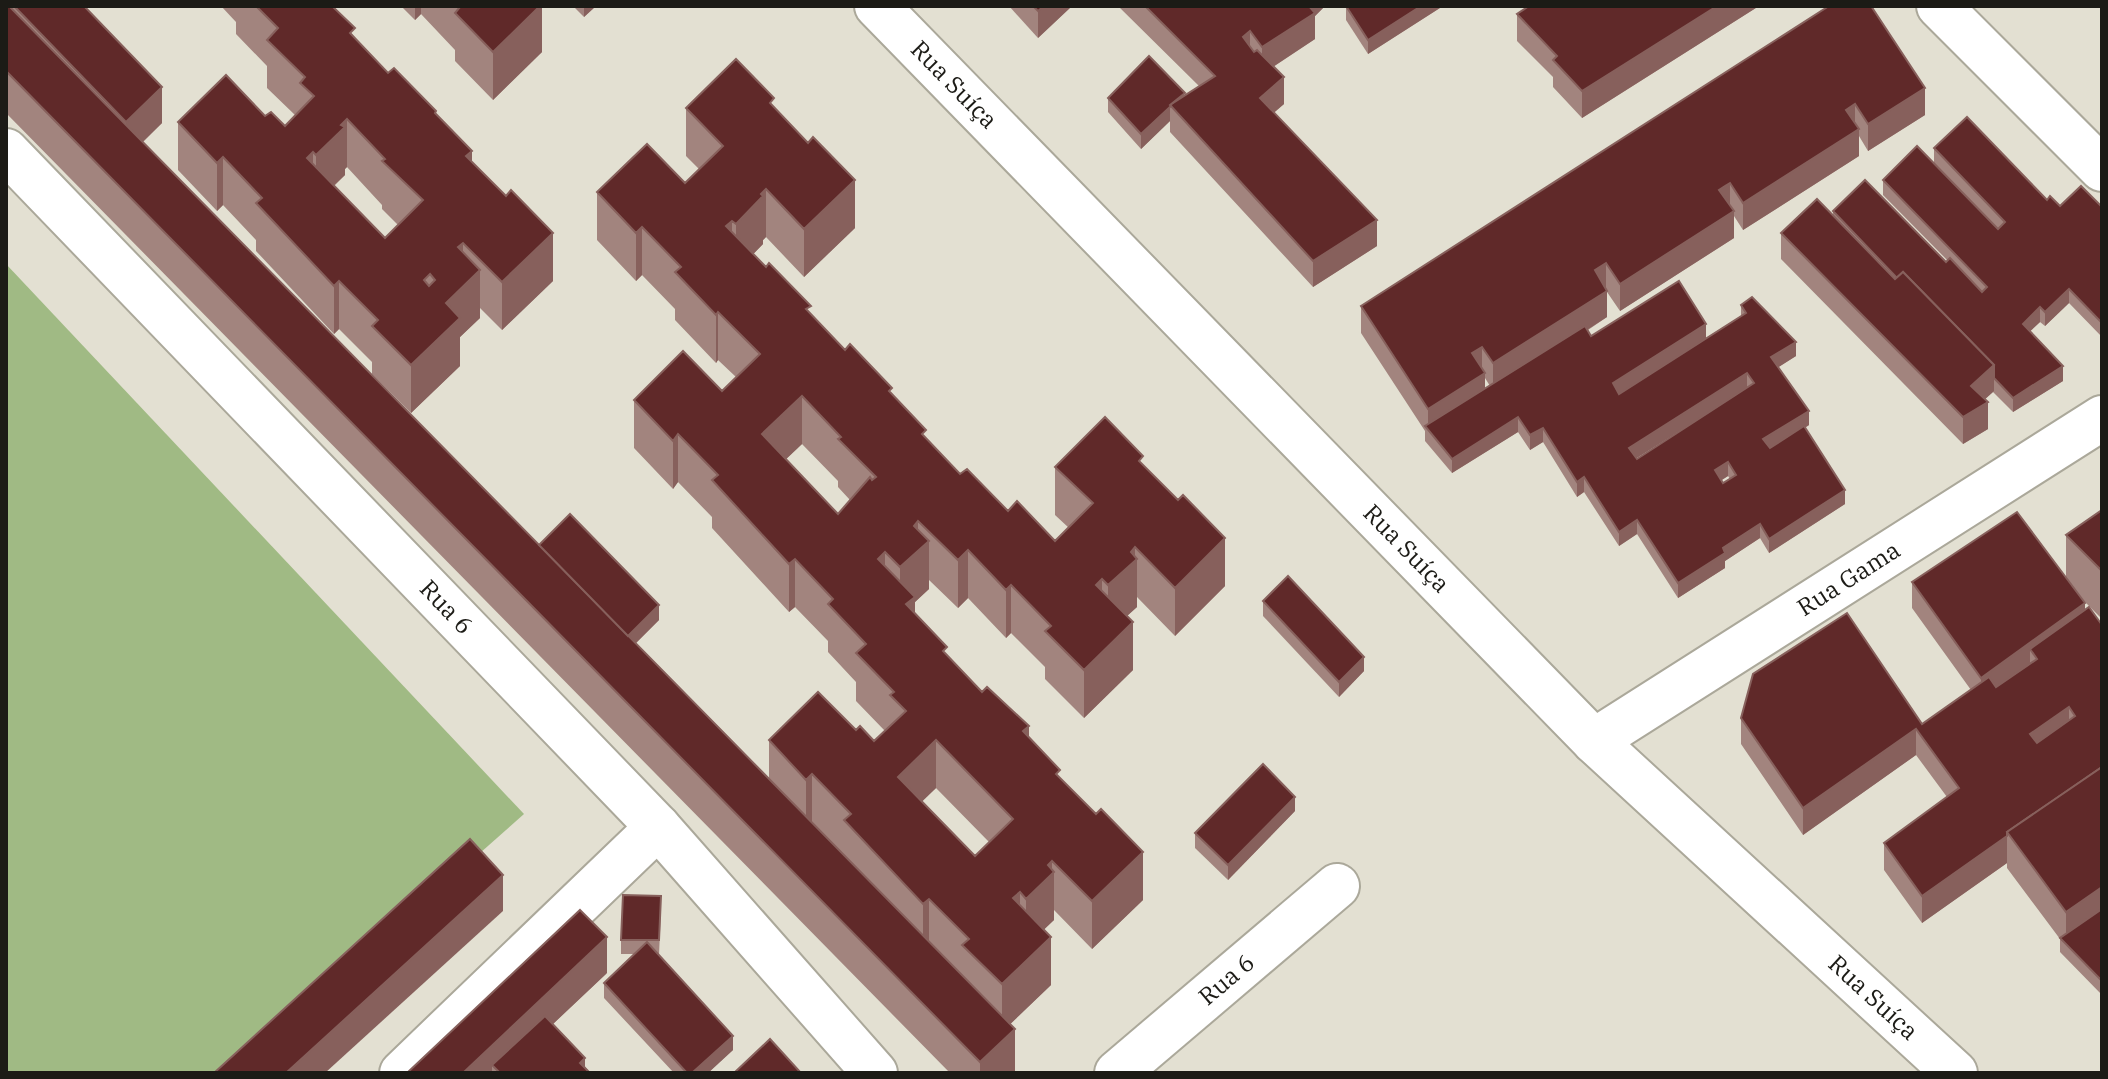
<svg xmlns="http://www.w3.org/2000/svg" width="2108" height="1079" viewBox="0 0 2108 1079" font-family="'IBM Plex Serif',serif">
<rect width="100%" height="100%" fill="#e3e0d2"/>
<!-- forest -->
<path fill="#a0ba84" d="M6,264L524,814L231,1073H6Z"/>
<g fill="none" stroke-linecap="round" stroke-linejoin="round">
<!-- minor casing -->
<g stroke="#aba89a" stroke-width="48">
<g id="minor">
<path id="s1" d="M877,6L1594,741L1955,1073"/>
<path d="M1939,6L2102,169"/>
<path id="s2" d="M6,151L658,827L875,1073"/>
<path id="s3" d="M1594,741L2102,418"/>
<path d="M402,1073L658,827"/>
<path id="s4" d="M1117,1073L1337,886"/>
</g>
</g>
<!-- minor -->
<use href="#minor" stroke="#fff" stroke-width="44"/>
</g>
<!-- wall -->
<g fill="#a2847e" fill-rule="evenodd">
<path d="M6,6H84L162,123L143,142L539,545L659,620L636,643L769,778V740L856,730L874,741L885,731L856,701V682L828,652V641L795,607L789,612L712,528V517L678,482L673,489L634,448V400L722,391L736,377L718,360L716,363L675,320V309L642,275L636,281L597,240V192L685,183L699,169L686,156V108L774,107L855,228L804,277L766,237L763,240V244L753,254L845,350L892,394L926,439L960,474L1008,511L1055,541L1069,528L1055,515V467L1143,465L1225,586L1175,636L1137,597V607L1127,616L1133,670L1084,718L1045,679V667L1011,633L1006,638L968,598L958,608L929,580V589L915,602V614L947,656L982,692L1029,737L1060,779L1143,900L1092,949L1054,910V920L1044,929L1051,985L1010,1024L1015,1071L1012,1073H950L6,113ZM802,444L838,481V487L850,500L838,514L786,459ZM936,788L989,842L975,856L922,801Z"/>
<path d="M221,6H332L355,38L388,73L436,114L472,162L553,281L502,330L480,308V318L460,337V366L411,413L372,374V362L339,329L334,334L256,251V240L223,205L217,211L178,170V122L265,116L285,126L295,115L267,88V66L236,34V22ZM347,167L382,205V209L398,225L385,238L334,186L345,175V169Z"/>
<path d="M401,6H542V52L493,100L455,61V50L421,14L415,20Z"/>
<path d="M573,6H596L584,17Z"/>
<path d="M1009,6H1072L1038,38Z"/>
<path d="M1118,6H1325L1315,16V39L1273,67L1284,104L1274,112L1377,246L1313,287L1170,132V121L1141,149L1108,112V98L1185,95L1199,86Z"/>
<path d="M1346,6H1443L1368,54L1346,20Z"/>
<path d="M1529,6H1759L1582,118L1553,87V77L1517,41V14Z"/>
<path d="M1829,6L1925,115L1868,151L1859,136V156L1743,230L1734,216V238L1620,311L1607,292V317L1588,330L1591,336L1706,338L1741,316V305L1796,356L1778,367L1809,425L1805,428L1845,504L1769,553L1760,538L1725,561V568L1678,598L1637,534L1619,546L1584,492L1577,497L1543,442L1530,450L1518,432L1452,473L1425,441V431L1361,333V306ZM1485,378L1490,386L1485,389ZM1730,399L1637,459L1636,458ZM1728,476L1730,479L1723,483L1722,480Z"/>
<path d="M1934,148L2060,206L2102,207V337L2069,303L2045,326L2040,322L2030,331L2063,381L2013,412L1993,392L1985,399L1988,429L1963,444L1781,259V233L1833,215V211L1946,262L1948,261L1883,195V180L1986,217L1934,163Z"/>
<path d="M2102,510V619L2082,599L2085,610L2102,625V995L2060,952V939L2007,868V863L1922,923L1884,870V843L1947,797L1916,755L1803,835L1741,744V718L1922,724L1971,690L1912,608V582L2066,577V535Z"/>
<path d="M1263,601L1364,671L1339,697L1263,616Z"/>
<path d="M1295,811L1228,880L1195,848V833Z"/>
<path d="M661,910L659,955L733,1050L708,1073H674L604,998V983L634,954H621V940Z"/>
<path d="M607,973L553,1024L590,1073H407Z"/>
</g>
<!-- shaded-wall -->
<g fill="#87605c">
<path d="M415,6H421V14L415,20Z"/>
<path d="M540,6H542V52L493,100V52Z"/>
<path d="M584,6H596L584,17Z"/>
<path d="M1044,6H1072L1038,38V11Z"/>
<path d="M1305,6H1325L1315,16V39L1262,74V47Z"/>
<path d="M1421,6H1443L1368,54V40Z"/>
<path d="M1717,6H1759L1582,118V91Z"/>
<path d="M1250,31V57L1243,37Z"/>
<path d="M1284,77V104L1260,125V98Z"/>
<path d="M162,87V123L126,158V122Z"/>
<path d="M1925,88V115L1868,151V124Z"/>
<path d="M1855,104V131L1846,110Z"/>
<path d="M1170,107V121L1141,149V134Z"/>
<path d="M347,119V167L345,169V175L316,202V155Z"/>
<path d="M1859,129V156L1743,230V203Z"/>
<path d="M472,151V199L466,156Z"/>
<path d="M313,152V200L307,158Z"/>
<path d="M223,157V205L217,211V163Z"/>
<path d="M855,180V228L804,277V229Z"/>
<path d="M1730,183V210L1719,190Z"/>
<path d="M766,189V237L763,240V244L736,272V224Z"/>
<path d="M1734,211V238L1620,311V284Z"/>
<path d="M1377,220V246L1313,287V261Z"/>
<path d="M732,221V268L726,226Z"/>
<path d="M642,227V275L636,281V233Z"/>
<path d="M553,233V281L502,330V282Z"/>
<path d="M463,243V287L480,270V318L460,337V366L411,413V365L446,303L458,247Z"/>
<path d="M1606,263V289L1595,270Z"/>
<path d="M339,281V329L334,334V286Z"/>
<path d="M2069,289V303L2045,326V312Z"/>
<path d="M1607,291V317L1493,390V363Z"/>
<path d="M2040,307V322L2023,338V324Z"/>
<path d="M718,312V360L716,363V315Z"/>
<path d="M1706,324V339L1613,398V383Z"/>
<path d="M1796,342V356L1771,372V357Z"/>
<path d="M1482,347V374L1472,353Z"/>
<path d="M1994,365V391L1971,412V386Z"/>
<path d="M2063,366V381L2013,412V398Z"/>
<path d="M1485,373V400L1428,430V409Z"/>
<path d="M1747,373V388L1629,463V448Z"/>
<path d="M802,396V444L762,482V434Z"/>
<path d="M1988,402V429L1963,444V417Z"/>
<path d="M1809,411V425L1763,453V439Z"/>
<path d="M1518,417V432L1452,473V459Z"/>
<path d="M1543,428V442L1530,450V435Z"/>
<path d="M678,434V482L673,489V441Z"/>
<path d="M1728,462V476L1715,484V470Z"/>
<path d="M1584,477V492L1577,497V482Z"/>
<path d="M1845,490V504L1769,553V539Z"/>
<path d="M1637,520V534L1619,546V532Z"/>
<path d="M918,521V551L929,541V589L915,602V645L900,615V567L914,526Z"/>
<path d="M1760,524V538L1725,561V568L1678,598V583L1723,548Z"/>
<path d="M1225,538V586L1175,636V588Z"/>
<path d="M1135,547V561L1137,559V607L1108,633V585L1131,552Z"/>
<path d="M968,550V598L958,608V560Z"/>
<path d="M885,552V600L878,559Z"/>
<path d="M795,559V607L789,612V564Z"/>
<path d="M1102,579V627L1096,585Z"/>
<path d="M1011,585V633L1006,638V590Z"/>
<path d="M2085,603V630L2037,659L2030,649V670L1981,704V678Z"/>
<path d="M659,605V620L618,661V646Z"/>
<path d="M1133,622V670L1084,718V670Z"/>
<path d="M1364,657V671L1339,697V682Z"/>
<path d="M2069,707V734L2030,761V734Z"/>
<path d="M1029,726V774L1023,731Z"/>
<path d="M1916,729V755L1803,835V808Z"/>
<path d="M936,740V788L898,825V777Z"/>
<path d="M812,774V822L806,827V780Z"/>
<path d="M1295,797V811L1228,880V865Z"/>
<path d="M2007,836V863L1922,923V896Z"/>
<path d="M1143,852V900L1092,949V901Z"/>
<path d="M1052,861V873L1054,872V920L1026,947V899L1048,865Z"/>
<path d="M503,875V911L325,1073H286Z"/>
<path d="M2102,887V923L2066,944V912Z"/>
<path d="M1020,892V940L1013,898Z"/>
<path d="M929,899V947L923,952V904Z"/>
<path d="M607,937V973L501,1073L492,1065V1073H463Z"/>
<path d="M1051,937V985L1002,1032V984Z"/>
<path d="M1015,1029V1071L1012,1073H980V1062Z"/>
<path d="M733,1036V1050L708,1073H692Z"/>
<path d="M585,1058V1073L580,1063Z"/>
</g>
<!-- building -->
<g fill="#602929" stroke="#87605c" stroke-width="2" fill-rule="evenodd">
<path d="M6,6H9L1015,1029L980,1062L6,71Z"/>
<path d="M14,6H84L162,87L126,122Z"/>
<path d="M256,6H332L355,28L350,33L388,73L394,68L436,111L435,113L472,151L466,156L506,196L511,190L553,233L502,282L463,243L458,247L480,270L446,303L460,318L411,365L372,326L378,320L339,281L334,286L256,203L262,198L223,157L217,163L178,122L226,75L265,116L271,112L285,126L314,96L300,83L305,77L267,40L278,28ZM347,119L385,159L382,161L423,200L385,238L307,158L313,152L316,155L345,127L341,125ZM430,274L435,280L429,286L424,280Z"/>
<path d="M459,6H540L493,52L455,13L460,7Z"/>
<path d="M1033,6H1044L1038,11Z"/>
<path d="M1145,6H1309L1315,13L1262,47L1250,31L1243,37L1254,52L1257,50L1284,77L1260,98L1377,220L1313,261L1170,105L1215,76Z"/>
<path d="M1346,6H1421L1368,40Z"/>
<path d="M1529,6H1717L1582,91L1553,60L1557,56L1517,14Z"/>
<path d="M1829,6H1871L1925,88L1868,124L1855,104L1846,110L1859,129L1743,203L1730,183L1725,186L1719,190L1734,211L1620,284L1606,263L1595,270L1607,291L1493,363L1482,347L1472,353L1485,373L1428,409L1361,306Z"/>
<path d="M1149,56L1185,93L1170,105L1171,106L1141,134L1108,98Z"/>
<path d="M736,59L774,98L770,103L808,143L813,137L855,180L804,229L766,189L761,194L763,196L736,224L732,221L726,226L766,267L769,263L811,306L806,309L845,350L850,344L892,388L889,391L926,430L922,434L960,474L967,469L1008,511L1017,501L1055,541L1093,503L1055,467L1105,417L1143,456L1139,461L1178,500L1183,495L1225,538L1175,588L1135,547L1131,552L1137,559L1108,585L1102,579L1096,585L1133,622L1084,670L1045,631L1051,626L1011,585L1006,590L968,550L958,560L918,521L914,526L929,541L900,567L885,552L878,559L915,597L906,604L947,647L943,651L982,692L987,687L1029,726L1023,731L1060,770L1056,774L1096,814L1101,809L1143,852L1092,901L1052,861L1048,865L1054,872L1026,899L1020,892L1013,898L1051,937L1002,984L962,945L969,939L929,899L923,904L844,820L851,814L812,774L806,780L769,740L818,692L856,730L860,726L874,741L906,711L890,695L894,692L856,653L866,644L828,604L833,599L795,559L789,564L712,480L718,475L678,434L673,441L634,400L683,351L722,391L760,354L718,312L716,315L675,272L681,267L642,227L636,233L597,192L647,144L685,183L723,146L686,108ZM802,396L841,437L838,439L876,477L872,480L870,477L838,514L762,434ZM936,740L1013,819L975,856L898,777Z"/>
<path d="M1967,117L2047,200L2050,196L2060,206L2081,186L2102,207V323L2069,289L2045,312L2040,307L2023,324L2063,366L2013,398L1994,378V365L1903,272L1897,278L1833,211L1865,180L1946,262L1950,258L1982,292L1987,287L1883,180L1917,146L1998,229L2005,222L1934,148Z"/>
<path d="M1817,199L1895,279L1903,272L1994,365L1971,386L1988,402L1963,417L1781,233Z"/>
<path d="M1679,281L1706,324L1613,383L1619,394L1746,313L1741,305L1752,297L1796,342L1771,357L1809,411L1763,439L1770,448L1804,426L1845,490L1769,539L1760,524L1723,548L1725,553L1678,583L1637,520L1619,532L1584,477L1577,482L1543,428L1530,435L1518,417L1452,459L1425,426L1585,326L1591,336ZM1747,373L1754,383L1637,459L1629,448ZM1728,462L1736,475L1723,483L1715,470Z"/>
<path d="M2102,510V571L2066,535Z"/>
<path d="M2017,512L2085,603L1981,678L1912,582Z"/>
<path d="M570,514L659,605L628,636L539,545Z"/>
<path d="M1288,576L1364,657L1339,682L1263,601Z"/>
<path d="M2089,607L2102,625V767L2007,832V836L1922,896L1884,843L1959,788L1916,729L1803,808L1741,718L1753,674L1847,613L1922,724L1989,677L1996,687L2037,659L2030,649ZM2069,707L2075,716L2037,743L2030,734Z"/>
<path d="M1263,764L1295,797L1228,865L1195,833Z"/>
<path d="M2102,767V887L2066,912L2007,832Z"/>
<path d="M470,839L503,875L286,1073H214Z"/>
<path d="M623,895L661,896L659,940H621Z"/>
<path d="M2102,909V981L2060,938Z"/>
<path d="M580,910L607,937L463,1073H407Z"/>
<path d="M647,942L733,1036L692,1073H687L604,983Z"/>
<path d="M545,1016L585,1058L580,1063L590,1073H500L492,1065Z"/>
<path d="M770,1039L801,1073H734Z"/>
</g>
<g text-anchor="middle" stroke-width="8" stroke-linejoin="round" paint-order="stroke">
<!-- street labels -->
<g font-size="24" fill="#1c1b16" stroke="#f0eedf">
<text dy="8" stroke="none"><textPath href="#s1" startOffset="110">Rua Suíça</textPath></text>
<text dy="8" stroke="none"><textPath href="#s1" startOffset="758">Rua Suíça</textPath></text>
<text dy="8" stroke="none"><textPath href="#s3" startOffset="302">Rua Gama</textPath></text>
<text dy="8" stroke="none"><textPath href="#s2" startOffset="634">Rua 6</textPath></text>
<text dy="8" stroke="none"><textPath href="#s4" startOffset="144">Rua 6</textPath></text>
<text dy="8" stroke="none"><textPath href="#s1" startOffset="1406">Rua Suíça</textPath></text>
</g>
</g>
<!-- border -->
<rect width="2108" height="1079" fill="none" stroke="#1c1b16" stroke-width="16"/>
</svg>
